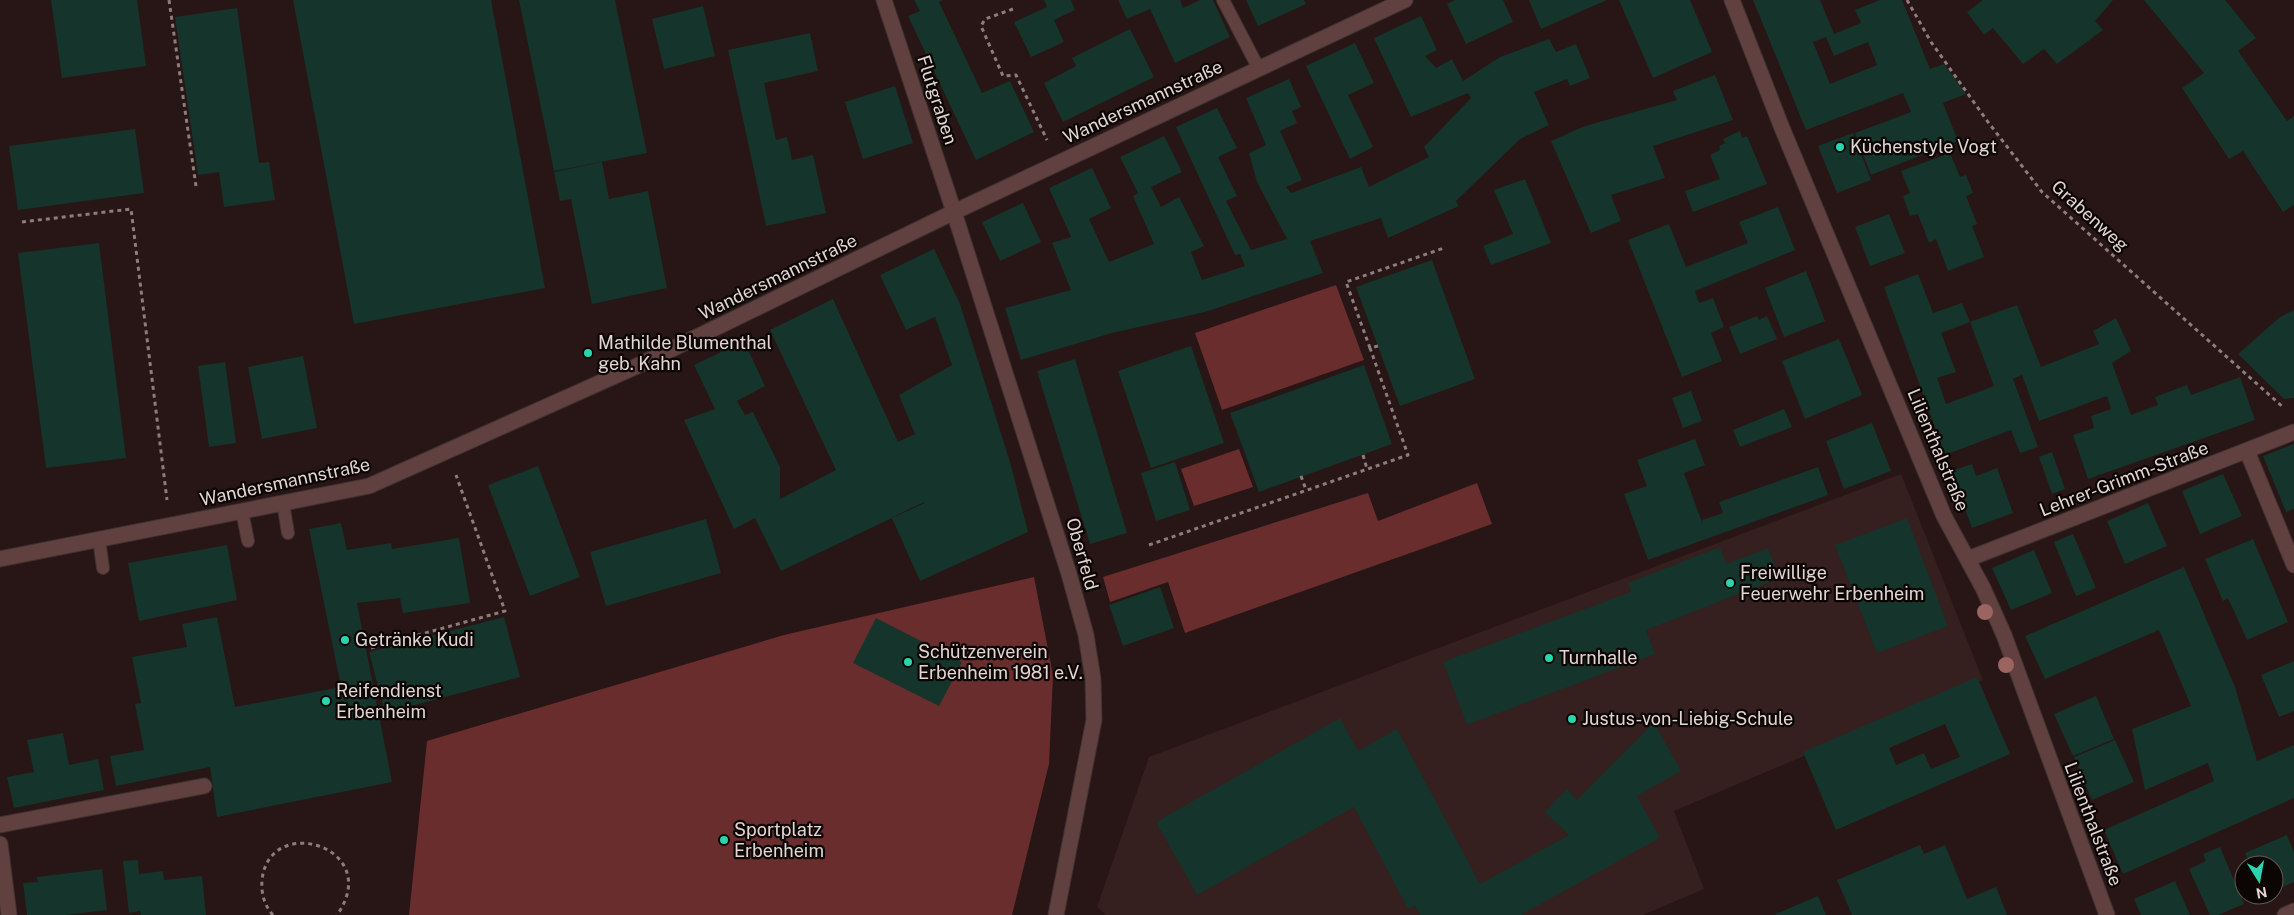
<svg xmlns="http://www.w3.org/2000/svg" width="2294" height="915" viewBox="0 0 2294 915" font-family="'Public Sans',sans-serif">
<rect width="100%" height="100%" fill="#271615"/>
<!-- built -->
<path fill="#361f1f" d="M1901,474L1983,680L1674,811L1704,889L1643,915H1106L1097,907L1149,757Z"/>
<!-- green -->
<g fill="#692d2d">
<path d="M1336,285L1364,360L1222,410L1195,333Z"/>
<path d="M1239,449L1253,487L1194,506L1181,469Z"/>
<path d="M1477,483L1492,524L1185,633L1168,582L1110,602L1103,577L1368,493L1378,521Z"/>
<path d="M1034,577L1053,675L1049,764L1012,915H409L427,741L784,635Z"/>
</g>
<!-- building -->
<g fill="#15342b" fill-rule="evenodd">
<path d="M51,0H137L146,66L62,78Z"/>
<path d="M293,0H491L545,288L354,324Z"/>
<path d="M519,0H615L647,153L554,171Z"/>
<path d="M914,0H943L939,2L982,93L1010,81L1034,132L976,160L908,16L920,11Z"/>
<path d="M1044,0H1071L1075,10L1054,20L1064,42L1031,57L1014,22L1047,7Z"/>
<path d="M1118,0H1180L1183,8L1200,0H1213L1230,37L1175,63L1150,9L1127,19Z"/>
<path d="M1246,0H1304L1306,4L1258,26Z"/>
<path d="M1455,0H1503L1513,22L1466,44L1447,4Z"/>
<path d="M1529,0H1607L1541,29Z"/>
<path d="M1619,0H1690L1712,52L1653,78Z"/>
<path d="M1753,0H1820L1834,34L1861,23L1855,10L1880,0H1902L1930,69L1944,64L1966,94L1943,103L1958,141L1871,175L1855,133L1911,112L1903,93L1806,130ZM1826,37L1834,56L1868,42L1877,65L1830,84L1813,42Z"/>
<path d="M1983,0H2113L2095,21L2103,30L2057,64L2044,49L2023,64L1993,28L1984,35L1967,12Z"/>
<path d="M2144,0H2225L2256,38L2238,51L2287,121L2294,116V205L2283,212L2243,151L2229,159L2182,88L2204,73Z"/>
<path d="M703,6L715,56L664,69L652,19Z"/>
<path d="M237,8L259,163L269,162L275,200L224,207L219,172L198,175L175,17Z"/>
<path d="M1421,16L1437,50L1425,56L1436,68L1452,59L1463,81L1500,57L1549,39L1556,52L1576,44L1590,78L1570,86L1567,79L1534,92L1549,125L1520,139L1456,201L1459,206L1388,238L1381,218L1310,241L1323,273L1205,312L1112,333L1021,360L1005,308L1071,290L1052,243L1071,237L1049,188L1092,168L1111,208L1089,219L1109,262L1154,244L1133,196L1138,193L1120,157L1164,136L1182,172L1151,187L1161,207L1179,197L1204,246L1191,252L1202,280L1245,266L1240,254L1235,255L1176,127L1217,108L1237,148L1218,157L1237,196L1226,201L1251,250L1287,239L1257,182L1249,153L1266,145L1246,98L1289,79L1301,107L1292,111L1297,123L1280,131L1302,180L1286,187L1291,193L1361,167L1369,187L1429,157L1424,147L1471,98L1468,93L1411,117L1374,38Z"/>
<path d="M1130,29L1154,77L1063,122L1044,83L1076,66L1072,58Z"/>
<path d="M810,33L818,71L764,83L776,140L787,137L792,160L813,155L826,213L766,226L728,50Z"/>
<path d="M1355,43L1374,83L1348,95L1373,147L1350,159L1306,66Z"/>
<path d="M1715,75L1733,120L1653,146L1665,178L1611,195L1621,221L1591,233L1551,141L1585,126L1677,100L1673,91Z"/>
<path d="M895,86L913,143L863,159L845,102Z"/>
<path d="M135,129L144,193L18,210L9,146Z"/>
<path d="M1740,131L1742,138L1747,136L1767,184L1693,212L1685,191L1720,179L1710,155L1720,150L1719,146L1725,143L1723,139Z"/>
<path d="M1853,133L1871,180L1837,193L1818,146Z"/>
<path d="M1950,153L1960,177L1966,175L1973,193L1966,196L1977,224L1972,226L1984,257L1948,271L1936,239L1929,243L1918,214L1910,216L1903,196L1910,193L1901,171Z"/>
<path d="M602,162L609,199L648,191L667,288L592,304L571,199L560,201L554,172Z"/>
<path d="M1525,179L1551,243L1491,265L1483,246L1513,234L1494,190Z"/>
<path d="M1023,203L1041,242L1000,261L982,222Z"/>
<path d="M1778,207L1795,250L1695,291L1699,303L1713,298L1724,327L1711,333L1722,361L1682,377L1628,240L1669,224L1686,267L1748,243L1739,222Z"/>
<path d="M1889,214L1905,253L1870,266L1855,227Z"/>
<path d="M99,243L126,458L46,468L18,253Z"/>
<path d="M934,249L960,304L1010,462L1028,532L920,581L892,518L781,571L755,518L734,529L684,420L715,409L694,365L744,341L765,386L737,401L745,415L753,412L780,467V499L836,470L770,330L833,299L898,442L915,434L899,395L952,365L935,317L906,330L880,275ZM924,502L925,503L892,518L899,514Z"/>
<path d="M1432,260L1475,379L1400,406L1356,287Z"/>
<path d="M1806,271L1825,321L1784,337L1765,288Z"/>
<path d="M1918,274L1933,313L1962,303L1970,322L1941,333L1956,372L1937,378L1946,404L1994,386L1970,322L2017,305L2041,367L2099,344L2093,331L2116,318L2131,351L2112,363L2131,415L2158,405L2155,397L2187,385L2191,395L2240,377L2255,420L2088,479L2073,435L2094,428L2091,416L2111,409L2107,396L2039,421L2022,375L2013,379L2038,447L2020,453L2011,430L1945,455L1884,287Z"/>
<path d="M2294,310V398L2284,399L2238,354L2280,317Z"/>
<path d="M1757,316L1759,320L1767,316L1777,339L1740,354L1729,327Z"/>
<path d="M1839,339L1862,395L1805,419L1782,361Z"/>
<path d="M1191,346L1224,443L1151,468L1118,371Z"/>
<path d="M303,356L317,428L262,439L248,367Z"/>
<path d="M1075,359L1127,533L1090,544L1037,371Z"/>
<path d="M225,362L236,443L209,447L198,366Z"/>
<path d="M1364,365L1392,444L1259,492L1230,413Z"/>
<path d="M1691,391L1702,421L1683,428L1672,398Z"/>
<path d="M1784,409L1792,427L1740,447L1733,430Z"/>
<path d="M1872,423L1891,471L1844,489L1826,441Z"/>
<path d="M1695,439L1705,465L1684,473L1703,525L1702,520L1723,513L1719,502L1818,467L1828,495L1648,560L1624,494L1647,486L1637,460Z"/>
<path d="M2294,444V509L2286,512L2263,456Z"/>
<path d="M2052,452L2065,489L2052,494L2039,457Z"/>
<path d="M1175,462L1190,510L1156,521L1141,473Z"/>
<path d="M1972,464L1976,476L1997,468L2013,513L1972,528L1951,471Z"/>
<path d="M538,466L580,577L530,596L488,485Z"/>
<path d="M2223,474L2242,516L2200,534L2182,491Z"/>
<path d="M2148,503L2167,546L2125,564L2107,521Z"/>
<path d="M1907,518L1948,626L1877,653L1835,545Z"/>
<path d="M706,519L721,573L606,606L590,552Z"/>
<path d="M341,523L347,550L391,543L392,549L459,538L470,603L403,613L400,598L357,603L392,782L217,817L210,767L116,786L110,756L144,750L135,704L141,703L132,657L187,647L182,624L217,617L235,707L341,687L309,529Z"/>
<path d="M2073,534L2096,588L2076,596L2054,542Z"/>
<path d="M2253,539L2288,622L2247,640L2228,598L2223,601L2205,559Z"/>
<path d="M227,545L237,600L139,621L128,563Z"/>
<path d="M1720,547L1726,564L1768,548L1780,578L1646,630L1655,654L1467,725L1443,662L1631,592L1628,583Z"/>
<path d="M2034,550L2052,593L2011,610L1992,568Z"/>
<path d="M2184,567L2235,687L2257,761L2294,745V798L2123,874L2104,830L2214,781L2208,763L2145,790L2132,729L2191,706L2159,630L2045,679L2025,636Z"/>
<path d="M1160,587L1174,628L1123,646L1109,605Z"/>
<path d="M504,617L520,677L385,713L369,652Z"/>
<path d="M876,618L962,662L939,706L853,663Z"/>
<path d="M2294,661V711L2279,717L2261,675Z"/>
<path d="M1977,677L2010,754L1836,830L1803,752ZM1945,724L1960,757L1931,769L1924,753L1896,765L1889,748Z"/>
<path d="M2096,696L2114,739L2073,756L2054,714Z"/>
<path d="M1340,718L1358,751L1397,729L1480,884L1569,835L1545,812L1567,789L1577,800L1654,722L1681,771L1637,796L1660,838L1521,915H1420L1415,905L1408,909L1354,807L1197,895L1156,822Z"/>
<path d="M63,733L69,765L98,759L104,790L14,808L7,777L34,772L27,740Z"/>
<path d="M2115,740L2134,782L2092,800L2074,757Z"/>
<path d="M2287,835L2294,852V882L2274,891V865H2251L2245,853Z"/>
<path d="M1920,845L1924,854L1945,845L1967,899L1996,887L2007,915H1852L1837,880Z"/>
<path d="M2220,847L2244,904L2218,915H2210L2189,869L2206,861L2203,854Z"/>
<path d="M138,860L139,874L163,871L164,880L202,876L206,915H141L140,911L129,913L123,861Z"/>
<path d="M102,869L107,910L65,915H27L23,883L38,882L37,877Z"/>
<path d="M2175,881L2190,915H2141L2134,899Z"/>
<path d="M1818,896L1826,915H1773Z"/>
</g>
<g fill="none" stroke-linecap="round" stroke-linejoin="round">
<!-- service casing -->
<g stroke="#413130" stroke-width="14">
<g id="service">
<path d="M1223,0L1259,69"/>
<path d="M283,503L288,533"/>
<path d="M242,511L248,541"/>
<path d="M99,539L103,568"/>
</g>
</g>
<!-- minor casing -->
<g stroke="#413130" stroke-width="17">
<g id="minor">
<path d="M1732,0L1782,128L1944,516L1983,588L2004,635L2107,915"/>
<path d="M2247,451L2294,565"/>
<path d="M0,559L369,486L635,367L954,212L884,0"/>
<path d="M1968,559L2294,432"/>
<path d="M0,825L204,786"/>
<path d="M0,844L9,915"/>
<path d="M2285,915L2294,911"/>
</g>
</g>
<!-- tertiary casing -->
<g stroke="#413130" stroke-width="17">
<path id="tertiary" d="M1056,915L1094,720L1093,679L1086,635L1069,574L954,212L1405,0"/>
</g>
<!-- path -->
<g stroke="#8b7d7c" stroke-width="3" stroke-dasharray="4 4" stroke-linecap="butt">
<path d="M169,0L196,186"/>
<path d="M1907,0L1931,42L1988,122L2042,192L2284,408"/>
<path d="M1013,9L985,19L981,26L1003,76L1016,75L1047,140"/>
<path d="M22,222L131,209L167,500"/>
<path d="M1370,348L1346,282L1444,248"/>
<path d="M1363,455L1367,469"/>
<path d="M1301,476L1306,490"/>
<path d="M1149,545L1408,455L1370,348L1378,346"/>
<path d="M371,648L505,611L456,475"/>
<path d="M273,915C264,905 261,893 262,880C269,812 385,847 337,915"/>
</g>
<!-- service -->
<use href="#service" stroke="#61413f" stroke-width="12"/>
<!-- minor -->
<use href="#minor" stroke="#61413f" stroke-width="15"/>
<!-- tertiary -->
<use href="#tertiary" stroke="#61413f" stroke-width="15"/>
</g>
<!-- trees -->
<g fill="#9b6461">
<circle cx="1985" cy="612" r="8"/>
<circle cx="2006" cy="665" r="8"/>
</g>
<!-- markers -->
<g fill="#28d5ad" stroke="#0b0504" stroke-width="2">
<circle cx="1840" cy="147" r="5"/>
<circle cx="588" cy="353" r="5"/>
<circle cx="1730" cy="583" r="5"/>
<circle cx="345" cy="640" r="5"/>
<circle cx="1549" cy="658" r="5"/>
<circle cx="908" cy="662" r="5"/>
<circle cx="326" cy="701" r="5"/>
<circle cx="1572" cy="719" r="5"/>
<circle cx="724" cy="840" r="5"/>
</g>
<g text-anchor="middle" stroke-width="4.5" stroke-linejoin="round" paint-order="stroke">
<!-- street labels -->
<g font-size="18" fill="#e1d4d3" stroke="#0b0504">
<text transform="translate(937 100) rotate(72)" y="6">Flutgraben</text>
<text transform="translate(1143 102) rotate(-25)" y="6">Wandersmannstraße</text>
<text transform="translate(2090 216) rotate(42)" y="6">Grabenweg</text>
<text transform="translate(778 277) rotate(-26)" y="6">Wandersmannstraße</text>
<text transform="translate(1938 450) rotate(67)" y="6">Lilienthalstraße</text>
<text transform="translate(2124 479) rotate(-21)" y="6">Lehrer-Grimm-Straße</text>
<text transform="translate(285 482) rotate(-12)" y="6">Wandersmannstraße</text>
<text transform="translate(1082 554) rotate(74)" y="6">Oberfeld</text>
<text transform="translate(2093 824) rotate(69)" y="6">Lilienthalstraße</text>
</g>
<!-- poi labels -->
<g font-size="18" fill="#e1d4d3" stroke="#0b0504" text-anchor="start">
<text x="1850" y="153">Küchenstyle Vogt</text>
<text x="598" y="349">Mathilde Blumenthal<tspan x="598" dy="21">geb. Kahn</tspan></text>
<text x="1740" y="579">Freiwillige<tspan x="1740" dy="21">Feuerwehr Erbenheim</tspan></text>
<text x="355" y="646">Getränke Kudi</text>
<text x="918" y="658">Schützenverein<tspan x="918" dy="21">Erbenheim 1981 e.V.</tspan></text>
<text x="1559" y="664">Turnhalle</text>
<text x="336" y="697">Reifendienst<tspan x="336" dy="21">Erbenheim</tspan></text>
<text x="1582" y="725">Justus-von-Liebig-Schule</text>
<text x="734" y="836">Sportplatz<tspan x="734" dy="21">Erbenheim</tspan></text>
</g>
</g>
<!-- north arrow -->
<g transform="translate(2259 880) rotate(169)"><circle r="24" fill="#0b0504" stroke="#615857"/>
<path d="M0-4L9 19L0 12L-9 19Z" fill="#28d5ad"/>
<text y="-8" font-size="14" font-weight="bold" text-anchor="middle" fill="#e1d4d3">N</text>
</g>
</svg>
